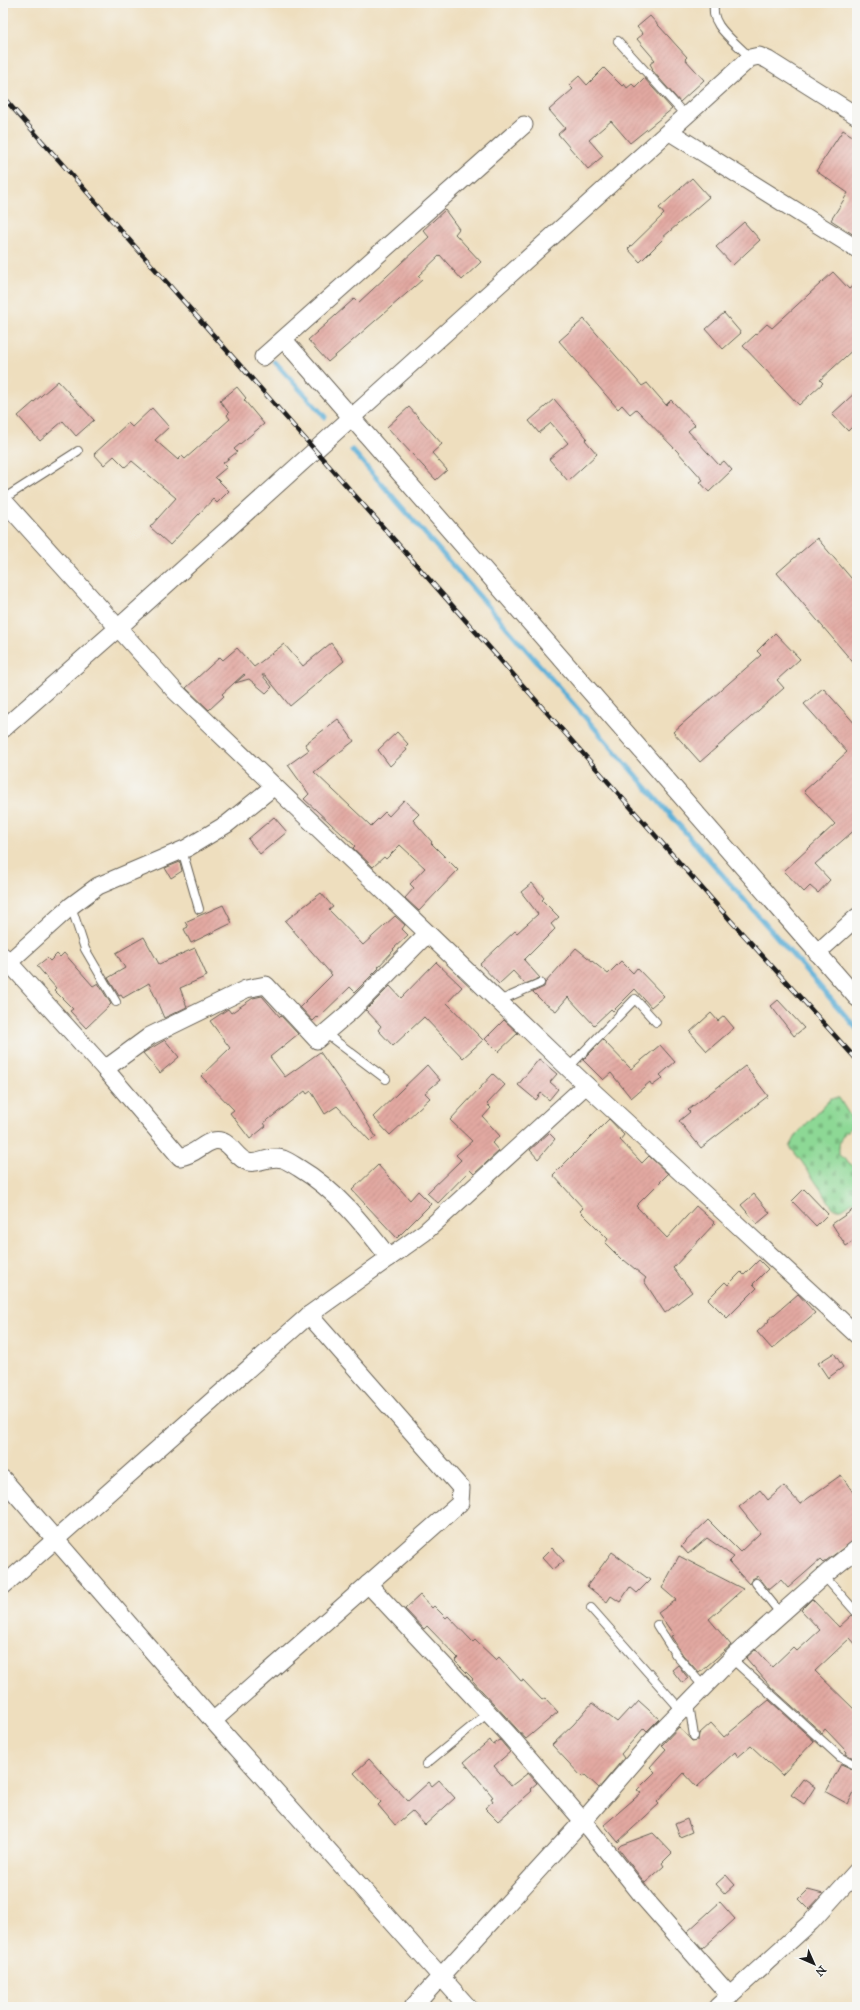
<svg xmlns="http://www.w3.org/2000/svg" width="860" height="2010" viewBox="0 0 860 2010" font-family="'IM FELL Great Primer',serif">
<defs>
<pattern id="cemetery-stones" width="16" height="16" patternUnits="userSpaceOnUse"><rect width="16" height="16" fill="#8dd895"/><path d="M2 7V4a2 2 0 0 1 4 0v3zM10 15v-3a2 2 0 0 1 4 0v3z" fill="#79b980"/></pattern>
<pattern id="building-hatch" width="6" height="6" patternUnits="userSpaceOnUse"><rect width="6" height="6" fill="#e2a8a1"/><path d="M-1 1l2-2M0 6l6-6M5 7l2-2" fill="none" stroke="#c1908a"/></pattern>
</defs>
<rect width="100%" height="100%" fill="#f6f6f2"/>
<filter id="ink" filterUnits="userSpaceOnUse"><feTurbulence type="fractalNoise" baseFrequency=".025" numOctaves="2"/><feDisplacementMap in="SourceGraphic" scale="8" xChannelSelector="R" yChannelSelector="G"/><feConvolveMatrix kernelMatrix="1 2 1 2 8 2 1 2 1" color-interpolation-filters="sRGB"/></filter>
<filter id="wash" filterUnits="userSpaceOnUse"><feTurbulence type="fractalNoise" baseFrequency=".012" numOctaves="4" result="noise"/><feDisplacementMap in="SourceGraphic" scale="16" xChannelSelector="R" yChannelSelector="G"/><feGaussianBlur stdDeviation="0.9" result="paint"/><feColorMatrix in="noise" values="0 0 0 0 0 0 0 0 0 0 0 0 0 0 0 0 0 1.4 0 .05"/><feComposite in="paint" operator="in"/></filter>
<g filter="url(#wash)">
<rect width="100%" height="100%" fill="#eedebe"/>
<!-- cemetery -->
<path fill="url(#cemetery-stones)" stroke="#547a58" d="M831,1098H839L855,1124C842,1135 838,1138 839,1155L857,1169V1199L842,1209H834L802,1162L790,1147L797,1134Z"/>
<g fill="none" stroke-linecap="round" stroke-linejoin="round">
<!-- stream -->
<g stroke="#5aadd6" stroke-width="5">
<path d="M275,362L325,417"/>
<path d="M352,450L857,1029"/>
</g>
</g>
<g id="blocks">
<!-- building -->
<g fill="url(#building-hatch)">
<path d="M650,16L687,57L685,59L704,80L680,102L652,70L653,69L650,64L655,60L637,39L643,34L637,27Z"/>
<path d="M604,68L622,86L624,84L627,88L632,84L635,87L644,78L672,109L630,143L611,121L589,140L603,156L588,169L558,134L565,128L549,110L573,89L569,85L579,76L587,85Z"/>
<path d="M843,130L857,139V237L831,220L848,193L816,171Z"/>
<path d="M692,178L709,197L662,238L663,239L640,262L628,249L664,214L659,208Z"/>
<path d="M445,210L459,229L455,234L481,262L462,280L440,255L418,276L422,280L328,362L308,340L354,299L358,303L429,237L423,230Z"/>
<path d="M744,222L760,240L733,265L716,247Z"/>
<path d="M833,272L849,289L857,283V346L820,380L823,383L799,405L743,346L767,324L772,328Z"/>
<path d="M724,313L741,333L723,349L706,329Z"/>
<path d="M584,319L642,386L647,383L666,405L671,400L695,425L688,431L719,465L724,461L732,470L709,492L700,482L703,480L677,451L636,409L630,414L622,405L618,409L559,341Z"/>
<path d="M58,381L94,420L76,436L63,421L40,441L18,416Z"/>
<path d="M237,387L246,398L244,400L264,424L234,449L237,452L223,463L227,467L215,477L229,491L217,503L213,499L170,545L150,527L176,498L132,461L125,467L114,456L104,465L94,454L128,423L132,427L152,408L169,427L155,440L178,460L182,456L185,459L230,419L227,415L229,413L220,401Z"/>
<path d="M857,391V422L848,431L832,414Z"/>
<path d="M554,399L587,438L585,440L597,454L568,481L549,459L568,443L551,423L539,433L529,421Z"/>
<path d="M409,407L442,444L432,453L447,470L436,480L387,427Z"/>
<path d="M817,538L857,585V667L777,573Z"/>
<path d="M775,633L800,659L777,680L784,688L700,762L673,732L761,655L757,651Z"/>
<path d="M331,643L344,661L290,706L265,675H262L272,687L266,693L249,679L235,683L245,675L244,674L222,694L224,696L209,710L186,688L220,657L223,660L237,648L254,667L284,644L303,666Z"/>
<path d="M823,688L857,726V828L815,864L830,880L818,893L810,886L804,892L784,871L835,824L804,791L847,752L804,704Z"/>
<path d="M338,719L354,741L314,772L371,826L385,812L389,816L404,800L419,814L413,820L432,842L431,843L458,870L419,911L405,898L414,888L410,884L425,868L400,845L386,859L384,857L373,867L353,848L355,846L304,799L309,794L288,765L309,750L305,744Z"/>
<path d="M397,732L408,744L405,747L407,750L390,766L378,750Z"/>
<path d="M274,817L287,832L260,854L248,839Z"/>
<path d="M180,862L182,871L171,878L165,868Z"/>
<path d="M532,883L544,898L542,900L559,917L551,924L555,929L524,960L540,978L525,984L513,971L499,984L480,964L515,931L517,933L538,914L521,892Z"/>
<path d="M321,893L333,907L329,910L363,945L395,916L405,925L402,929L408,935L393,949L394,950L378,967L379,968L355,992L350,987L318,1018L317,1017L313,1021L300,1007L332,975L285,921Z"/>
<path d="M223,905L232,923L191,943L184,929L188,927L185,922Z"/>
<path d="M144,937L159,964L195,948L207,976L180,988L187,1007L164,1018L149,983L123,998L121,995L119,996L108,978L125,968L116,953Z"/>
<path d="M576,948L608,974L621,961L633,973L637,968L664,996L651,1007L635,989L613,1011L611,1009L594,1025L568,997L556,1011L543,1002L533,992L544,987L545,983Z"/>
<path d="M64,953L93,986L98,983L111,1004L86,1028L70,1011L73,1009L54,990L56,988L37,966L47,958L50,961L57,954L60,957Z"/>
<path d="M436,962L462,987L447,1003L483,1040L463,1058L424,1017L393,1046L378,1030L381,1026L366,1010L390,986L401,998Z"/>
<path d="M262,996L280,1017L281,1016L298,1034L270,1057L285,1077L320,1052L350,1095L376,1137L370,1141L337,1106L325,1114L311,1091L307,1094L305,1091L264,1123L266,1126L250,1139L230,1113L234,1110L201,1076L230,1048L210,1021L228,1009L231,1013L253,998Z"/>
<path d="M778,1000L804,1028L794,1036L771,1006Z"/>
<path d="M711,1013L718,1021L724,1016L734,1028L707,1051L690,1032Z"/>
<path d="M504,1020L518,1033L498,1052L485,1039Z"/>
<path d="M165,1040L179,1057L160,1073L143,1053Z"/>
<path d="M603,1040L631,1069L660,1045L675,1062L660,1075L663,1078L652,1086L650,1082L631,1098L611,1073L603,1080L583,1060Z"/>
<path d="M539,1059L557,1074L550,1082L558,1089L549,1100L541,1093L536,1100L518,1085Z"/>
<path d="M427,1065L440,1080L425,1093L430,1098L390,1135L373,1117Z"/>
<path d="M745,1066L768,1096L701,1148L679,1121L690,1112L688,1110Z"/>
<path d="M493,1074L505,1085L487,1104L491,1108L483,1117L500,1136L492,1143L499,1151L474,1174L470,1170L438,1203L427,1193L461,1160L456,1155L472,1141L450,1120Z"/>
<path d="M609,1119L624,1135L620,1140L642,1163L649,1156L668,1174L636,1206L667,1238L696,1206L715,1223L673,1268L692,1292L665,1313L644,1281L646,1278L624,1260L623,1261L605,1243L608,1239L580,1211L583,1208L553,1175Z"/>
<path d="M549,1133L555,1139L538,1159L530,1150Z"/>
<path d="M378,1165L410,1200L418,1191L431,1204L397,1238L352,1190Z"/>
<path d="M804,1189L828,1214L816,1226L792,1201Z"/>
<path d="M754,1194L770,1213L757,1224L741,1205Z"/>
<path d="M857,1207V1239L846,1246L832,1224Z"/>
<path d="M759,1260L768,1269L753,1284L757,1288L727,1318L708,1299L725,1282L728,1285L741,1272L744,1275Z"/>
<path d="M798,1294L815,1313L772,1349L757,1332L769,1321L768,1320Z"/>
<path d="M834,1353L843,1367L828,1378L818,1363Z"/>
<path d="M841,1475L857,1498V1538L823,1563L820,1560L788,1588L781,1580L769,1590L758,1576L752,1579L749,1584L729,1562L734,1557L707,1538L688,1554L681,1546L708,1520L740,1552L760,1533L739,1507L760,1490L768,1500L784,1486L800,1504Z"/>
<path d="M552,1548L564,1561L553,1570L542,1558Z"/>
<path d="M612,1552L650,1580L637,1593L630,1587L620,1602L611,1596L607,1602L587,1586Z"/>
<path d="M679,1556L743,1589L709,1619L731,1645L699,1673L683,1655L671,1636L674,1635L658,1613L676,1600L662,1588Z"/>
<path d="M420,1595L432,1608L434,1606L446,1618L448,1616L473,1642L475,1640L496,1660L499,1657L521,1681L523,1680L542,1700L545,1698L558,1712L526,1739L472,1680L473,1679L455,1661L458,1658L427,1626L424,1629L405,1609Z"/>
<path d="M812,1599L839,1627L852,1615L857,1618V1646L850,1638L815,1671L857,1712V1760L846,1754L847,1752L825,1729L822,1733L771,1687L746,1658L756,1649L772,1667L793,1647L797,1651L820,1630L801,1610Z"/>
<path d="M678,1665L688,1678L682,1683L672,1670Z"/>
<path d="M769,1700L814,1741L782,1775L751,1746L738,1757L735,1752L697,1787L684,1773L657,1802L659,1804L618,1842L604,1825L641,1793L637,1790L655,1772L650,1767L666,1749L662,1745L679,1727L692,1741L698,1740L699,1734L711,1723L724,1737Z"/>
<path d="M639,1701L659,1719L647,1731L644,1728L621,1754L624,1758L599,1788L585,1775L582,1777L552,1745L574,1724L592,1703L617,1722L629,1709L631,1710Z"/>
<path d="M490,1740L493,1745L500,1740L510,1752L494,1766L511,1786L528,1773L537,1783L530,1789L532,1791L498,1821L485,1808L493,1801L491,1798L493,1797L464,1762Z"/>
<path d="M369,1759L408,1801L429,1782L432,1786L439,1780L455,1798L425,1825L412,1811L395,1825L378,1805L381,1802L354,1773Z"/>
<path d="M841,1764L857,1771V1786L848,1804L826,1792Z"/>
<path d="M803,1779L815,1787L804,1804L791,1795Z"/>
<path d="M687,1819L692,1832L680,1837L675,1824Z"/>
<path d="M653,1833L672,1853L662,1863L664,1866L645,1883L618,1848L621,1845Z"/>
<path d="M726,1875L735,1885L725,1894L716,1884Z"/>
<path d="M808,1890L823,1894L809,1909L799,1899Z"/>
<path d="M720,1902L735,1919L702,1949L687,1932Z"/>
</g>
</g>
</g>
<g filter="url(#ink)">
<use href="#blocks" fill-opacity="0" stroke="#666055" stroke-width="1"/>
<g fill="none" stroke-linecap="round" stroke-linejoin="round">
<!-- service casing -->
<g stroke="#666055" stroke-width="10">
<g id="service">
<path d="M715,3C707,25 738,43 750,58"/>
<path d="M618,41L686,116"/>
<path d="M3,499L78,451"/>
<path d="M182,850L199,909"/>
<path d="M71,906L85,949L116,1002"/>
<path d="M499,1001L540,983"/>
<path d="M325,1033L386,1079"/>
<path d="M568,1068L635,999L656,1022"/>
<path d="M824,1576L857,1613"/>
<path d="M756,1583L781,1614"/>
<path d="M591,1608L681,1710"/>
<path d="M657,1625L676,1655L704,1687"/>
<path d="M732,1659L840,1757L857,1766"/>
<path d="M689,1704L694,1736"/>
<path d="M426,1764L488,1713"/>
</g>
</g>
<!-- minor casing -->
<g stroke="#666055" stroke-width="19">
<g id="minor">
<path d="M670,132L857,249"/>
<path d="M284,340L857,998"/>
<path d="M263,357L524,125"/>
<path d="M3,500L175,691L586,1085L857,1335"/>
<path d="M3,729L117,629L750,58L759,56L768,60L857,116"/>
<path d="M817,953L857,917"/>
<path d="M3,956L105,1069L180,1157C195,1155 202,1144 213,1141C230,1137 234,1158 248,1162C260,1165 267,1155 283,1159C288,1161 294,1165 299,1168C336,1190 363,1224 389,1258"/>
<path d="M9,962L71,906L98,886L187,848L227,824L273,787"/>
<path d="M105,1069L150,1036L246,989L266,985L317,1040L352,1010L427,934"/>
<path d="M3,1479L213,1721L468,2007"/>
<path d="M368,1584L508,1734L583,1821L645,1899L730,1996"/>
<path d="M3,1586L309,1315L425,1232L586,1085"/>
<path d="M213,1721L460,1503L461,1488L309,1315"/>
<path d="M413,2007L583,1821L657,1735L737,1653L827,1573L857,1549"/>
<path d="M717,2007L811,1922L857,1871"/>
</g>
</g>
<!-- service -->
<use href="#service" stroke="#fff" stroke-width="8"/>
<!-- minor -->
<use href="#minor" stroke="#fff" stroke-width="17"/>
<!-- rail casing -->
<g stroke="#1c1c1c" stroke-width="4.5">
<path id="rail" d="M3,97L731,921L857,1060"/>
</g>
<!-- rail -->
<use href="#rail" stroke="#f6f6f2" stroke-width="3" stroke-dasharray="9" stroke-linecap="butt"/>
</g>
</g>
<!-- margin -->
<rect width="860" height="2010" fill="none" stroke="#f6f6f2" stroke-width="16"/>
<!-- north arrow -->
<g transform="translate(814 1964) rotate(135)" stroke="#f6f6f2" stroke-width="3" paint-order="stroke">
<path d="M0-3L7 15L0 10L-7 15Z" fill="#1c1c1c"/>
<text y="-6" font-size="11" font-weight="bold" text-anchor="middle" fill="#1c1c1c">N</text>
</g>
</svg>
